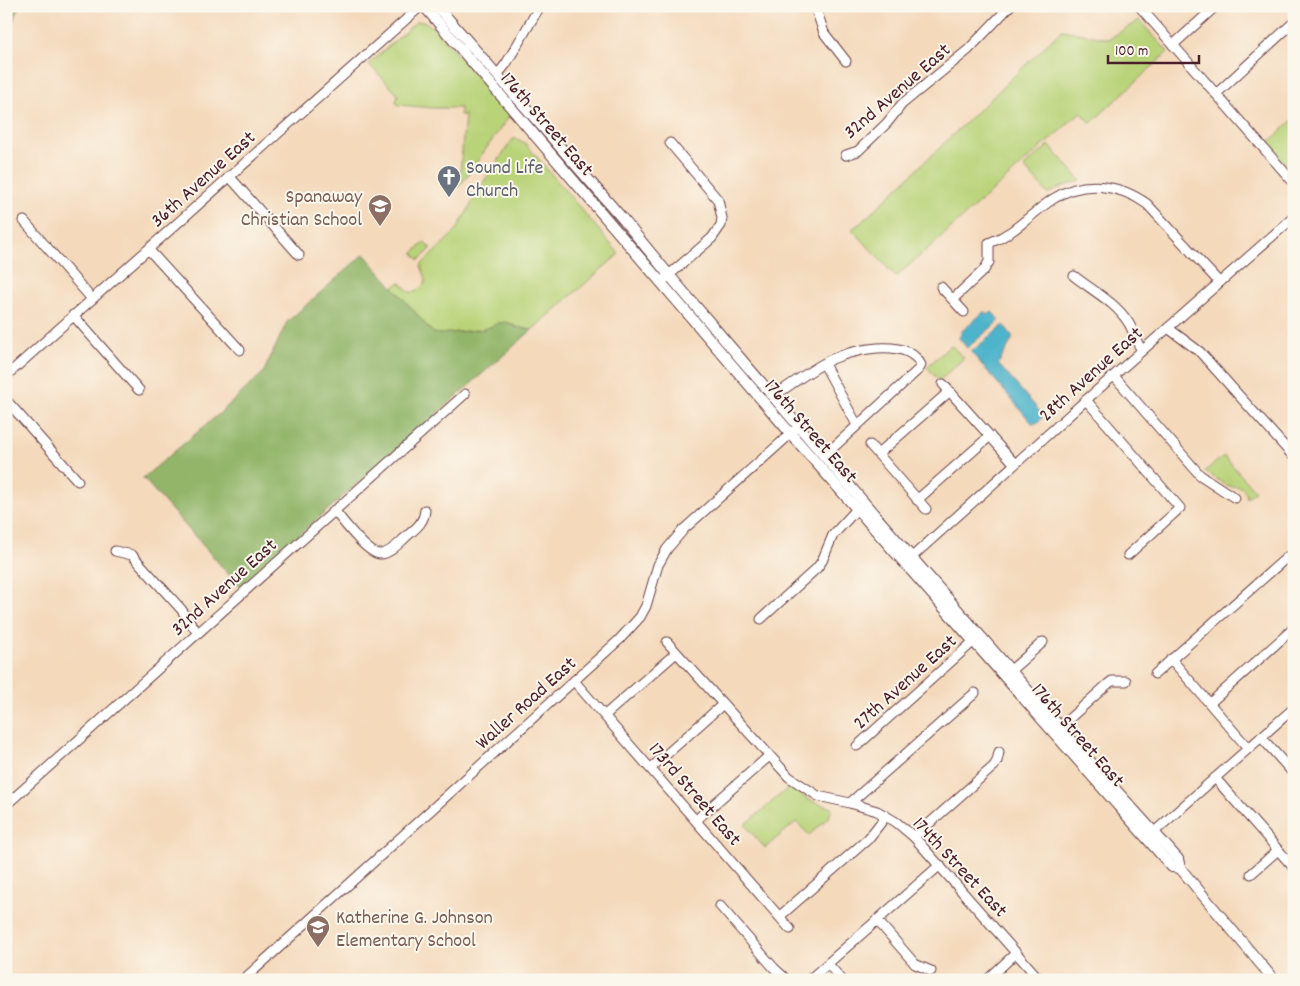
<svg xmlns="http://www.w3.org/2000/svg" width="1300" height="986" viewBox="0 0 1300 986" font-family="Dekko,sans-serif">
<rect width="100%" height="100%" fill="#fbf7ec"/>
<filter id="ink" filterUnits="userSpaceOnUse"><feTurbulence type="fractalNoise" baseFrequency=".02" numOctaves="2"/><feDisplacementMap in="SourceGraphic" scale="10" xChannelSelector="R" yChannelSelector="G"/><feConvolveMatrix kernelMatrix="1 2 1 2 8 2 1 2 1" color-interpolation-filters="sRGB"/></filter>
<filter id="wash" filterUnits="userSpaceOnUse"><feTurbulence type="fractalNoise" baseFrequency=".0096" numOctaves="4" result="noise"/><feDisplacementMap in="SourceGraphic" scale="20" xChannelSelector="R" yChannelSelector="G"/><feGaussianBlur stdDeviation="1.12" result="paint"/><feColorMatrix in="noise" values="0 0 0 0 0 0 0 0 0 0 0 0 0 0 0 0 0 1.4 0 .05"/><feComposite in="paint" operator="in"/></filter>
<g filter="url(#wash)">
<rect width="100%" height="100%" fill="#f4d9bb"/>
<!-- green -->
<g fill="#b9d379" stroke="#827952">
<path d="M1139,20L1168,52L1091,123L1081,112L896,277L852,229L863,221L1062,30L1109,39Z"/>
<path d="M417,21L426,22L437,31L510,115L459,187L455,184V174L460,173L465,115H460V108H433L398,105L396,102L398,95L369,64Z"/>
<path d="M1294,119V173L1267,144Z"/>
<path d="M513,139H517L525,143L619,254L532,330L516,327L510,323H499L485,329L440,334L433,333L393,287L400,282L409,292H415C429,282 427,281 421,266L422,264L456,231L486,178Z"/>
<path d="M1049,145L1081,181L1061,187L1048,194L1024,167Z"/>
<path d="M425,242L431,249L419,260L413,253Z"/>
<path d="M951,345L964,358L939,381L927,367Z"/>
<path d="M1224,456L1255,491L1247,498C1244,481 1236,489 1226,485C1219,481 1212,476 1205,471Z"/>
<path d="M789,787L809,800L832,808L829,817L809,835L796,822L765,848L745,825Z"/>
</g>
<!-- forest -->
<g fill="#92b569" stroke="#6e6a4a">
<path d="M6,6H19L6,41Z"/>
<path d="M364,254L433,333L440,334L485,329L499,323L506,322L516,327L532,330L240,587L143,478L219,414L263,373L287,322Z"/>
</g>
<!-- water -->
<g fill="#4db4cb" stroke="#4c6a7b">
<path d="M985,311L988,315L992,312L998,318V322L967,348L959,338L961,332Z"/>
<path d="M1004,325L1012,336V340L998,364L1043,415L1042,418L1037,423H1032L971,352Z"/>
</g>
</g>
<g filter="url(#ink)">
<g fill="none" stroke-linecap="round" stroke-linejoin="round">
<!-- minor casing -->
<g stroke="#643b41" stroke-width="11">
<g id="minor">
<path d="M815,6L824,33L846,61"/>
<path d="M1139,6L1294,183"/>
<path d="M1173,45L1216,6"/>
<path d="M498,74L506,64L540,6"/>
<path d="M1216,94L1294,22"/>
<path d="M846,155L858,151L887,123L902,104L968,50L1010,6"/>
<path d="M229,176L299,255"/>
<path d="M24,221L92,299"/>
<path d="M149,250L240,350"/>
<path d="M1074,276C1093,291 1115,302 1128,322C1134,331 1135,341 1142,350"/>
<path d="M662,281L712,238L721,225L722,218L718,200L670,143"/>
<path d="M941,287L964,312"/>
<path d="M953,299L984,270L989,262V243C1016,233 1030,214 1053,199C1083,179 1119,184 1147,204L1219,282"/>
<path d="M73,315L139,390"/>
<path d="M1168,328L1200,352L1294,457"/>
<path d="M824,364L857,425"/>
<path d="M6,376L421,6"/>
<path d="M1114,376L1200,475L1235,498"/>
<path d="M943,384L1014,463"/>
<path d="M773,397C791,384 809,371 828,361C850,350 907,336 921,365L919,369L824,456"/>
<path d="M6,400L78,481"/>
<path d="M1086,400L1180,508L1128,555"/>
<path d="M870,445L926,509"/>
<path d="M878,454L950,391"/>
<path d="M917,500L990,436"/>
<path d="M334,510C342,520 369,556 381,554C391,553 399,543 406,537C416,528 424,523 425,510"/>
<path d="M115,551L132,555L181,609L197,632"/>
<path d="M912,557L1086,400L1294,217"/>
<path d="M761,619L817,568L822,561L833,535L857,509"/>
<path d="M667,642L789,777L818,796L850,803L877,811L896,822L914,837L1040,980"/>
<path d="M1171,659L1248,748"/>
<path d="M1011,670L1043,642"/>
<path d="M1155,674L1294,551"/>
<path d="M574,681L790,929"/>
<path d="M1210,703L1294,628"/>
<path d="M605,715L676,653"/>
<path d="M1060,727L1108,684L1112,681H1126"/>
<path d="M1261,737L1294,774"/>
<path d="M857,746L974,641"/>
<path d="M651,768L722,705"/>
<path d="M1215,778L1294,868"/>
<path d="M850,803L975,693"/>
<path d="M6,805L465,394"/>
<path d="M696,820L768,757"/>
<path d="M1153,833L1294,708"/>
<path d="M914,837L994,766L997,761L999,752"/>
<path d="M1251,874L1278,850"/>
<path d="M720,906L774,968L787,980"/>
<path d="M780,916L868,839L886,816"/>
<path d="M877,920L915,964L931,971"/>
<path d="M828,964L842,980"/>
<path d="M243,980L619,640L640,617L646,606L658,565L667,549L684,529L795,430"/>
<path d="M809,980L940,865"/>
<path d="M987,980L1016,953"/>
</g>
</g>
<!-- major casing -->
<g stroke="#643b41" stroke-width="12">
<g id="major">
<path d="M424,6L791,434L1172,867L1180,868"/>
<path d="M437,6L622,218L669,275L879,520L1088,759L1178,859L1180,868L1274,980"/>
</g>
</g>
<!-- minor -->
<use href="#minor" stroke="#fff" stroke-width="9"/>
<!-- major -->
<use href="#major" stroke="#fff" stroke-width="10"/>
</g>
</g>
<!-- icons -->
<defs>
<g id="church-pin" transform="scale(1.25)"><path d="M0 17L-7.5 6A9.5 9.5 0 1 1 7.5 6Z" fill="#6b7280" stroke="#fbf7ec"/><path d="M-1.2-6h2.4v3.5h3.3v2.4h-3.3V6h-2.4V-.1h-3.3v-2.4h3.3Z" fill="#fff"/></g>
<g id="school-pin" transform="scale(1.25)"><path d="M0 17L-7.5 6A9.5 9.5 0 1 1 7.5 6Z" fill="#8d6e63" stroke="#fbf7ec"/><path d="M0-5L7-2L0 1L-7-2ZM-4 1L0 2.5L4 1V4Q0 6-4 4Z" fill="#fff"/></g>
</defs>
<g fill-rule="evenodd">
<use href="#church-pin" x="449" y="177"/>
<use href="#school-pin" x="380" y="206"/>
<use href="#school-pin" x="318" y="927"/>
</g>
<g text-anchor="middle" stroke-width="4" stroke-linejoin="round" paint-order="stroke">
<!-- street labels -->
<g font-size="20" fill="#4a1f2b" stroke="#fbf7ec">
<text transform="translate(896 90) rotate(-41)" y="7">32nd Avenue East</text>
<text transform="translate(548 123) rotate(49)" y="7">176th Street East</text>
<text transform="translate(202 178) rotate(-42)" y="7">36th Avenue East</text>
<text transform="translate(1090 373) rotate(-42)" y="7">28th Avenue East</text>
<text transform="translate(812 430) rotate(49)" y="7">176th Street East</text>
<text transform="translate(223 586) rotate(-42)" y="7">32nd Avenue East</text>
<text transform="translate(904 681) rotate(-42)" y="7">27th Avenue East</text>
<text transform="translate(525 702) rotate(-42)" y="7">Waller Road East</text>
<text transform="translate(1079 734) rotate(49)" y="7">176th Street East</text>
<text transform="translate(696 793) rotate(49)" y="7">173rd Street East</text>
<text transform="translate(961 866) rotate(47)" y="7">174th Street East</text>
</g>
<!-- worship labels -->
<g font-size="20" fill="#5b616d" stroke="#fbf7ec" text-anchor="start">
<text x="466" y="173">Sound Life<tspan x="466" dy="23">Church</tspan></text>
</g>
<!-- education labels -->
<g font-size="20" fill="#785e54" stroke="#fbf7ec" text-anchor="end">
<text x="362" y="202">Spanaway<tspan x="362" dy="23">Christian School</tspan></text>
<text x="336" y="923" text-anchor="start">Katherine G. Johnson<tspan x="336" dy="23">Elementary School</tspan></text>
</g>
</g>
<!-- margin -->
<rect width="1300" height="986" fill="none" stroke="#fbf7ec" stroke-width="25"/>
<!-- scale -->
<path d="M1108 55v8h91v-8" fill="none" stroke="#4a1f2b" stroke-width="2.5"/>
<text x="1115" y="55" font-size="15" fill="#4a1f2b" stroke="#fbf7ec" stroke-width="4" paint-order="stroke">100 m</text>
</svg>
